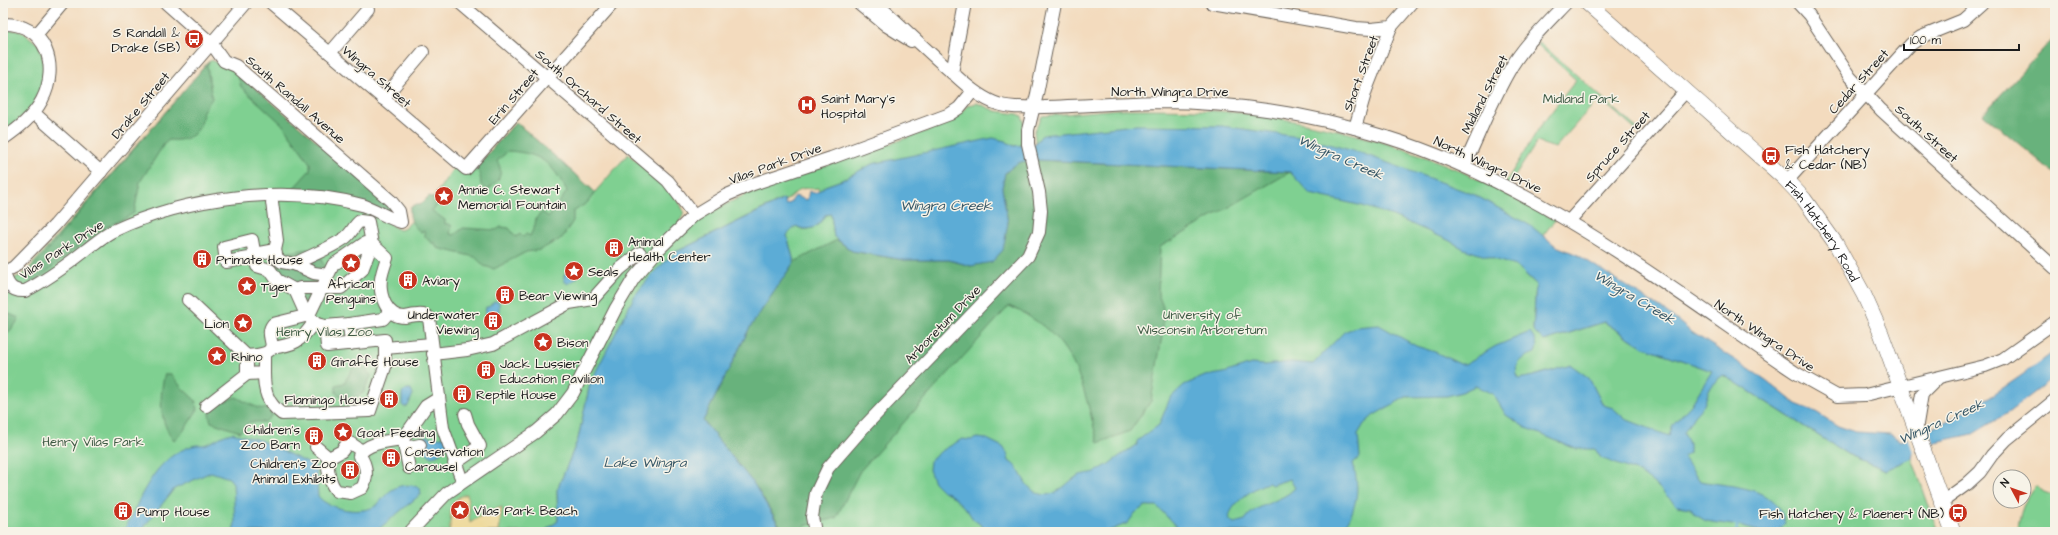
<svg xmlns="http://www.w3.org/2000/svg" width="2058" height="535" viewBox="0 0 2058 535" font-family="'Architects Daughter',sans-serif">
<rect width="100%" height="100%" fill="#f7f3e8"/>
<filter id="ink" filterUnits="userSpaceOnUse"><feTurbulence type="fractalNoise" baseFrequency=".025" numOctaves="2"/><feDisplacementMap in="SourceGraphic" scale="8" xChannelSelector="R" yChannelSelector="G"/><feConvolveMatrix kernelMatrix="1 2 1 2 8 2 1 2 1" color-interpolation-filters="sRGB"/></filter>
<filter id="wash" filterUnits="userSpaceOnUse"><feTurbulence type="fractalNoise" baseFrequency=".012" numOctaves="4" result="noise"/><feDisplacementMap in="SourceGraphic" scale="16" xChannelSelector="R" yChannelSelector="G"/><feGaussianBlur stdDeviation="0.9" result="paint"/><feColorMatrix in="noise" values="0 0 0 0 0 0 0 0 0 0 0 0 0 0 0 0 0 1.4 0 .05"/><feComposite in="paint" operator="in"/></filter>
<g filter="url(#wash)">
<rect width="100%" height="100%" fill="#f3dbbe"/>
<!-- green -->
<g fill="#7fd091" stroke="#4e7656">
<path d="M3,28L23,32L39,45L47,72L33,107L3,134Z"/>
<path d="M1539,42L1641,132L1640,134L1599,98L1555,148L1537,142L1508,187L1504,185L1539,128L1576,80L1537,44Z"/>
<path d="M211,60L231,68L394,227L400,230L405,228L434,197L454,167L464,174L476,167L516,122L595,192L628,154C645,168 675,189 683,210C684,215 682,218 679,222L686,230L712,211L753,191L944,125L955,119L968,105L977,103L996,111L1018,114L1022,116L1024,121L1023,145L1014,146L1005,141L872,164L842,180L825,186L819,191L818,188C812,190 807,187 801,189C794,192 791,199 784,201L783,199L676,252L590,383L578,439L557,490L558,521L543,532H3V279L15,278L25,273Z"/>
<path d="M1119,109C1166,109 1213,109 1259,115C1330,126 1403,144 1469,175C1498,189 1526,205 1555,220L1518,267L1536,284L1533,330L1544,341L1604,322L1642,346L1724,375L1847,454L1886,470L1912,458L1938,532H783L754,484L794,262L787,235L796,226C809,234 817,226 825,215L831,214L834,237L1038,160L1034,132L1042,116Z"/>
<path d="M2036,486L2044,492L2055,496V530L2018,532C2019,515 2024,498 2036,486Z"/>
</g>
<!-- forest -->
<g fill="#67b27b" stroke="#42674c" fill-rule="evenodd">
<path d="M2055,36V174L1983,114Z"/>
<path d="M209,61L207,66L212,98C210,103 205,106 203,111C202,114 203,119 201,123C196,138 183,141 169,140L164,144L140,182L134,213C125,219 114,223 104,228C79,243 58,264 35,281L31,280L27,274Z"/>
<path d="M239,74L383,198L395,213L291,191L310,170V163L282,124L241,87L238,76Z"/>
<path d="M516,122L595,192L588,202L573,212V221L562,238L540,250L526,252L494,269L484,266L475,257L437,248L435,243H431L425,236L424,231L421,232C412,226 409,218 410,208L414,205H420L429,196L439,201L435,208L431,210L445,220V224H449L452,226L450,234L454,235L463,228L496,230L501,227L509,228L516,237L520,234L523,237L526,234L530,236L535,225L536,218L542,212L549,217L567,191C552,163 541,153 508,151L497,161C505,173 498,183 487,190L481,185L480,174L476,167Z"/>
<path d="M1038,160L1290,172L1160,247L1158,294L1163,307V330L1151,401L1130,431L1098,443C1081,379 1076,336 1009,306L860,471L836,518L804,526L798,532H784L754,484L703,421L749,329L794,262L837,240L852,251L904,260H949L971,266L1008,223L1002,188L1005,173L1018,162ZM933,337L939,340L927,353L924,347Z"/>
<path d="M307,249C319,254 322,259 326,271L322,278L308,284L306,292L312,295L311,311L295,297L291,296L288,280L275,266L273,257L280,251L291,252Z"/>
<path d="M7,313L19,318L18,321L3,339V316Z"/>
<path d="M356,363L364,367L371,376L363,393L349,400L336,393V385L344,383Z"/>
<path d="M165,374H171L182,388L195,400L198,409L182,433L174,440C159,424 159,394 165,374Z"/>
<path d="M236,397L258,408L267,409L272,415L265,422H249L240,432L211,422L209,414L218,404Z"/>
</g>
<!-- sand -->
<path fill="#eeda9e" stroke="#857b5d" d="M467,494L470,523L485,513L502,507L499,532H449C453,515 445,500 467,494Z"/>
<!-- water -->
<g fill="#5bacd6" stroke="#3c6479" fill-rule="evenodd">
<path d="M1136,125L1222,126L1306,138L1361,153L1475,195L1531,226L1556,246L1578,255L1639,294L1668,313L1690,331L1766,380L1796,404L1816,412L1838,426L1856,432L1890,434L1901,441C1958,420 2007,387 2055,351V377L2009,412L1973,434L1936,442L1913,453L1912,458L1886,470L1847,454L1724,375L1718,378L1709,390L1704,405L1694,416L1684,432L1689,444V453L1683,456L1700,481C1731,487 1777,485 1785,523L1776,532H1762L1739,526L1706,521L1694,514L1691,508L1677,506L1657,486L1640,473L1601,458L1595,449H1576L1526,428L1506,415L1493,394L1475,386L1462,392L1447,396L1406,397L1374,415L1364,424L1358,434L1360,457L1353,463C1361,493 1356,506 1343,532H1181L1157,506H1145L1135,513L1128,523L1106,532H990L973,519L967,510L950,494L943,491L934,482L929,470L930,461L940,452L962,439L971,440L977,438L987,439L1003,447L1007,453L1009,461C1023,469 1022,487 1038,493C1054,500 1065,484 1076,477C1083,472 1092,475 1099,470C1112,463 1123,452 1137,445V441L1159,425L1170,398L1184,385L1205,376L1224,373L1251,364L1264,365L1291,362L1313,364L1344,332L1356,327L1379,325L1416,346L1435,352L1460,364H1465L1496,346L1530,332C1535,339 1539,344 1535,353C1523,357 1511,365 1519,379L1533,376L1571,365L1589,378L1603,405L1613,408L1625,419L1669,436L1673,424L1691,405L1712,371L1642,346L1604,322L1544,341L1533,330L1536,284L1518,267L1464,249L1448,240L1393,216L1363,206L1310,194L1290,172L1038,160C1020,161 1019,161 1005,173L1002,188L1008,223L1003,250L992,262L971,266L949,260H904L852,251L834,237L831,214L825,215C820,227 808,233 796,226L787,235L794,262L749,329L703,421L754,484L783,532H543L558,521L557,490L578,439L590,383L635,295L656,270L676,252L784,199L786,205L790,203L795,196L807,200L809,191L814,193L819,191L825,186L842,180L872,164L993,138L1005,141L1014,146L1035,144L1042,135ZM1290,479L1295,488C1283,502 1254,504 1245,520L1234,523L1230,520C1225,507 1258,484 1269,483L1271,485Z"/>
<path d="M578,268L581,269L577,278L568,284L564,281V275L566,272L574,269L572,273L575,274Z"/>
<path d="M494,301L499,302V313L492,317L485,315L486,307H489Z"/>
<path d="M407,389H411L413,394L408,406L404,407L402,405V393Z"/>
<path d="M232,433L260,440L316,467L318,496C328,510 365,516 378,504C380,502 382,499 384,497C393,486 406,482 420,488L421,494L375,532H233L235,523L233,483L229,478L211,472L174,489L140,532H122C132,520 135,507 142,494C154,472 167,454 192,446C197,444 202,446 207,444C216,440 222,435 232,433Z"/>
<path d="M426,436L433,438L452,436L455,439L440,453L432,457L422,449L421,440Z"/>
</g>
<!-- pier -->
<path fill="#f3dbbe" d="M1928,429L1934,445L1914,455L1908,437Z"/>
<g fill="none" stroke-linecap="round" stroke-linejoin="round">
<!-- stream -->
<path stroke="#5bacd6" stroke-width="2.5" d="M1736,532L1739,523"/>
</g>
</g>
<g filter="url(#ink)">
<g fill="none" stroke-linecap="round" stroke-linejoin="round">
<!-- minor casing -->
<g stroke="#675f55" stroke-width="14">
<g id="minor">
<path d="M271,3L466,169L613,3"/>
<path d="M460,3L668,181L694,215"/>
<path d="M859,3L887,26L911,41"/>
<path d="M876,3C903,27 928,52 956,76C968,87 982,99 998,104C1012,109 1030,107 1044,107C1082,106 1120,103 1158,102C1235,102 1312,114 1386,137C1538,184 1666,286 1796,373L1837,396L1865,395L1985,366L2003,359L2055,322"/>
<path d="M1212,3L1356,28L1371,29L1391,27L1412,3"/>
<path d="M1798,3L1809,15L1850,77L1881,110L2055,268"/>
<path d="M3,24C46,23 60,66 42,100C33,117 19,128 3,139"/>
<path d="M36,35L63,3"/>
<path d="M330,53L368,9"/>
<path d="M952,73L965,3"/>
<path d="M383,99L423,52"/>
<path d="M34,113L101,172"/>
<path d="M1355,128L1366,90L1391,27"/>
<path d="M1464,166C1479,135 1491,102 1509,71C1523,46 1546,24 1566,3"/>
<path d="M1787,181L1911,44L1921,37L1963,20L1982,3"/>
<path d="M272,202L277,241L275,250"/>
<path d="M1569,221L1686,91"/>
<path d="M252,240L255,257L226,262L224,247Z"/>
<path d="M254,254L275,250L277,258L282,262L294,264L314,273L328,275"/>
<path d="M255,257L257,266L270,270L277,280L295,290L304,310L311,319L317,324L325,326"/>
<path d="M294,264C312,255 329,249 345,238C352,233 354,225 360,221L368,222L372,244L387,258C385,264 382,272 381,279C379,295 386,317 405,317C412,316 423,312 429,318L443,428L460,475"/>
<path d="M4,272C7,284 11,292 25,291C47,280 67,265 86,250C94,244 103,236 113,231C185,197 285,184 362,205C375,209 387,218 401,222L399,211L391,201L236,66L224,61L212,44L166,3"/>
<path d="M4,272L14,267L55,225L246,3"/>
<path d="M188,300L247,356"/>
<path d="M349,324L383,319L390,311"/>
<path d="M351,344L349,324L325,326L327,346L385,340V348L432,344"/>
<path d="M271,348C294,345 301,342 314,322"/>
<path d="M264,354V373L247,374V356C290,353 261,339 273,324L309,315L333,265L365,243L372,244L362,270L341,288H300L295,290"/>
<path d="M433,354L467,350L493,344L569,303L593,299L620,269L640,253"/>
<path d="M264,373C264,391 267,403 282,414L370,411L385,367V348"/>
<path d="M206,406L247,374"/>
<path d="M1916,430L1922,394L1937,379"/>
<path d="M403,439L409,468"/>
<path d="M316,447L329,458"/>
<path d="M405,448L420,445"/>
<path d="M359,456C366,442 390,441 403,439L426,406L439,398"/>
<path d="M360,456C367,465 368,478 362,488L351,493L337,491C330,485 326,467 329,458L342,451L346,445L350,443L362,451"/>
<path d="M454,464L480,446L468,424L465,414"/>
<path d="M1942,502L1967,484L1980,472L1992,455L2007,439L2055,400"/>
<path d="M410,532L447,493L536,432L557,414L573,393L616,308L634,278L657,251L694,215L727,195L753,184L831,158L950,114L959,108L973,91"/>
<path d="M815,532L812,517L816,493L828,468L863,428L1028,256L1039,232L1041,211L1039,192L1028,144V130L1037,94L1055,3"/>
</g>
</g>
<!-- major casing -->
<g stroke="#675f55" stroke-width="16">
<g id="major">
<path id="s1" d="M1587,3L1784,178L1804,199L1836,244L1864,295L1881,333L1953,532"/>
</g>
</g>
<!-- minor -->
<use href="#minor" stroke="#fff" stroke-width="12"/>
<!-- major -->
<use href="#major" stroke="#fff" stroke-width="15"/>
</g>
</g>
<!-- icons -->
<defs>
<g id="bus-disc" transform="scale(1)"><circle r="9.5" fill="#c8321e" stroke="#f7f3e8"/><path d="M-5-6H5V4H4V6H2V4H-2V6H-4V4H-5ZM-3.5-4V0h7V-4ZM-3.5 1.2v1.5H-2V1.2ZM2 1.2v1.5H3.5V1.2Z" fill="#fff"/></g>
<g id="hospital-disc" transform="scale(1)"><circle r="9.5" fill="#c8321e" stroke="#f7f3e8"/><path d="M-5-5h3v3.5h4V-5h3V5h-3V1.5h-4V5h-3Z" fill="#fff"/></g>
<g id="sight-disc" transform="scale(1)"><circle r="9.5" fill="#c8321e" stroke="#f7f3e8"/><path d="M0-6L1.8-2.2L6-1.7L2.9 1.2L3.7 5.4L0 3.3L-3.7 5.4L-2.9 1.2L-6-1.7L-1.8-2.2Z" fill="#fff"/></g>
<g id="building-disc" transform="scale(1)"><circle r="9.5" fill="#c8321e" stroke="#f7f3e8"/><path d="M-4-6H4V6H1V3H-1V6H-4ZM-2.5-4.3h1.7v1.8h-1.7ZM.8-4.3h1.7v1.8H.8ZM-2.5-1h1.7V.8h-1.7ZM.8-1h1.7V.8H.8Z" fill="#fff"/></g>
</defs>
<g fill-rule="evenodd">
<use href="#bus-disc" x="194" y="39"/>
<use href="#hospital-disc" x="807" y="105"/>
<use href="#bus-disc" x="1771" y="156"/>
<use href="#sight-disc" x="444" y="196"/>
<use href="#building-disc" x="614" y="248"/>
<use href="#building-disc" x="202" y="259"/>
<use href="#sight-disc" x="351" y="263"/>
<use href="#sight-disc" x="574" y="271"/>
<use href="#building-disc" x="408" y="280"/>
<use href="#sight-disc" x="247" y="286"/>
<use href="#building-disc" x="505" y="295"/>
<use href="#building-disc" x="493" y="321"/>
<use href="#sight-disc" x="243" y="323"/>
<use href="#sight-disc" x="543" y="342"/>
<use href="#sight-disc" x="217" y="356"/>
<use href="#building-disc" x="317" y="361"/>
<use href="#building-disc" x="486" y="370"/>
<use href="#building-disc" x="462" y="394"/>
<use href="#building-disc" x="389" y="399"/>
<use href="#sight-disc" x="343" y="432"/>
<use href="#building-disc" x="314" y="436"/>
<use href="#building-disc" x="391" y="458"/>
<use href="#building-disc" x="350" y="470"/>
<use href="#sight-disc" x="460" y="510"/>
<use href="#building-disc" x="123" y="511"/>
<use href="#bus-disc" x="1958" y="513"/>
</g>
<g text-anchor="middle" stroke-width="3" stroke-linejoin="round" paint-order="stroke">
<!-- poi labels -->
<g font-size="13" fill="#1c1c1c" stroke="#f7f3e8" text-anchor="start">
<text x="180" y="37" text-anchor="end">S Randall &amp;<tspan x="180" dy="15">Drake (SB)</tspan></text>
<text x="821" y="103">Saint Mary's<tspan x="821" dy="15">Hospital</tspan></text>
<text x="1785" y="154">Fish Hatchery<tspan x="1785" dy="15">&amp; Cedar (NB)</tspan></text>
<text x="458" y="194">Annie C. Stewart<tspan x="458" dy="15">Memorial Fountain</tspan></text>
<text x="628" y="246">Animal<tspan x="628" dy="15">Health Center</tspan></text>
<text x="216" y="264">Primate House</text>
<text x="588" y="276">Seals</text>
<text x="422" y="285">Aviary</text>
<text x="351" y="288" text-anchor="middle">African<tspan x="351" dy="15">Penguins</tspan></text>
<text x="261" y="291">Tiger</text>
<text x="519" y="300">Bear Viewing</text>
<text x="479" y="319" text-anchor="end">Underwater<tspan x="479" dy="15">Viewing</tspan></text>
<text x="229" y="328" text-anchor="end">Lion</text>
<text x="557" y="347">Bison</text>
<text x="231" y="361">Rhino</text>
<text x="331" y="366">Giraffe House</text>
<text x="500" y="368">Jack Lussier<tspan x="500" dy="15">Education Pavilion</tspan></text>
<text x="476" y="399">Reptile House</text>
<text x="375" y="404" text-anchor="end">Flamingo House</text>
<text x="300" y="434" text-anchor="end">Children's<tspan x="300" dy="15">Zoo Barn</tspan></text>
<text x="357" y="437">Goat Feeding</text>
<text x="405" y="456">Conservation<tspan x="405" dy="15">Carousel</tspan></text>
<text x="336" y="468" text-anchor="end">Children's Zoo<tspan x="336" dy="15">Animal Exhibits</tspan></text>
<text x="474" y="515">Vilas Park Beach</text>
<text x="137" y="516">Pump House</text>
<text x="1944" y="518" text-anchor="end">Fish Hatchery &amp; Plaenert (NB)</text>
</g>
<!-- street labels -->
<g font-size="13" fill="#1c1c1c" stroke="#f7f3e8">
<text transform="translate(1360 73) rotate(-70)" y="5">Short Street</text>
<text transform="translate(377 76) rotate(41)" y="5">Wingra Street</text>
<text transform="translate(1858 81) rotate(-48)" y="5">Cedar Street</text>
<text x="1170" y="96">North Wingra Drive</text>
<text transform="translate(1484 94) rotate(-63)" y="5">Midland Street</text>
<text transform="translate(513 96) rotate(-49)" y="5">Erin Street</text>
<text transform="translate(589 96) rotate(41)" y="5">South Orchard Street</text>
<text transform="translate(296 99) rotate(41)" y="5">South Randall Avenue</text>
<text transform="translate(140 105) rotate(-50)" y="5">Drake Street</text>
<text transform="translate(1927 133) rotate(42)" y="5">South Street</text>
<text transform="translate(1617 146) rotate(-48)" y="5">Spruce Street</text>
<text transform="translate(775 163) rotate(-20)" y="5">Vilas Park Drive</text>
<text transform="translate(1488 164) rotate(25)" y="5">North Wingra Drive</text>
<text dy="5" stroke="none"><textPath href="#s1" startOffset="329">Fish Hatchery Road</textPath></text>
<text transform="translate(61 249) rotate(-33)" y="5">Vilas Park Drive</text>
<text transform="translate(942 324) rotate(-46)" y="5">Arboretum Drive</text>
<text transform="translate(1765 335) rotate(34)" y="5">North Wingra Drive</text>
</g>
<!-- park labels -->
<g font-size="13" fill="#3f5b45" stroke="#f7f3e8">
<text x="1581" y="103">Midland Park</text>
<text x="1202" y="319">University of<tspan x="1202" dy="15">Wisconsin Arboretum</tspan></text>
<text x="324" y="336">Henry Vilas Zoo</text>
<text x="93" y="446">Henry Vilas Park</text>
</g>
<!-- water labels -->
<g font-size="14" font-style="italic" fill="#355666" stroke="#f7f3e8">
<text transform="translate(1341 157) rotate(24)" y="5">Wingra Creek</text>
<text x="946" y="210">Wingra Creek</text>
<text transform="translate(1635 297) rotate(31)" y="5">Wingra Creek</text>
<text transform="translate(1941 421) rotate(-24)" y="5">Wingra Creek</text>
<text x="645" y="467">Lake Wingra</text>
</g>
</g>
<!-- margin -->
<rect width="2058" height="535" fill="none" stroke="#f7f3e8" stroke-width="16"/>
<!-- north arrow -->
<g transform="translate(2012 489) rotate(311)"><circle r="19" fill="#f7f3e8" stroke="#9f9d96"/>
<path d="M0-3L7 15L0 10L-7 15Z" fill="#c8321e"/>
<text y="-6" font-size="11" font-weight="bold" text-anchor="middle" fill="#1c1c1c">N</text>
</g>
<!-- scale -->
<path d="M1904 44v6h115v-6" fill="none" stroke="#1c1c1c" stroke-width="2"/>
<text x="1910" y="44" font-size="12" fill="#1c1c1c" stroke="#f7f3e8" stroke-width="3" paint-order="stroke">100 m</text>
</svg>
